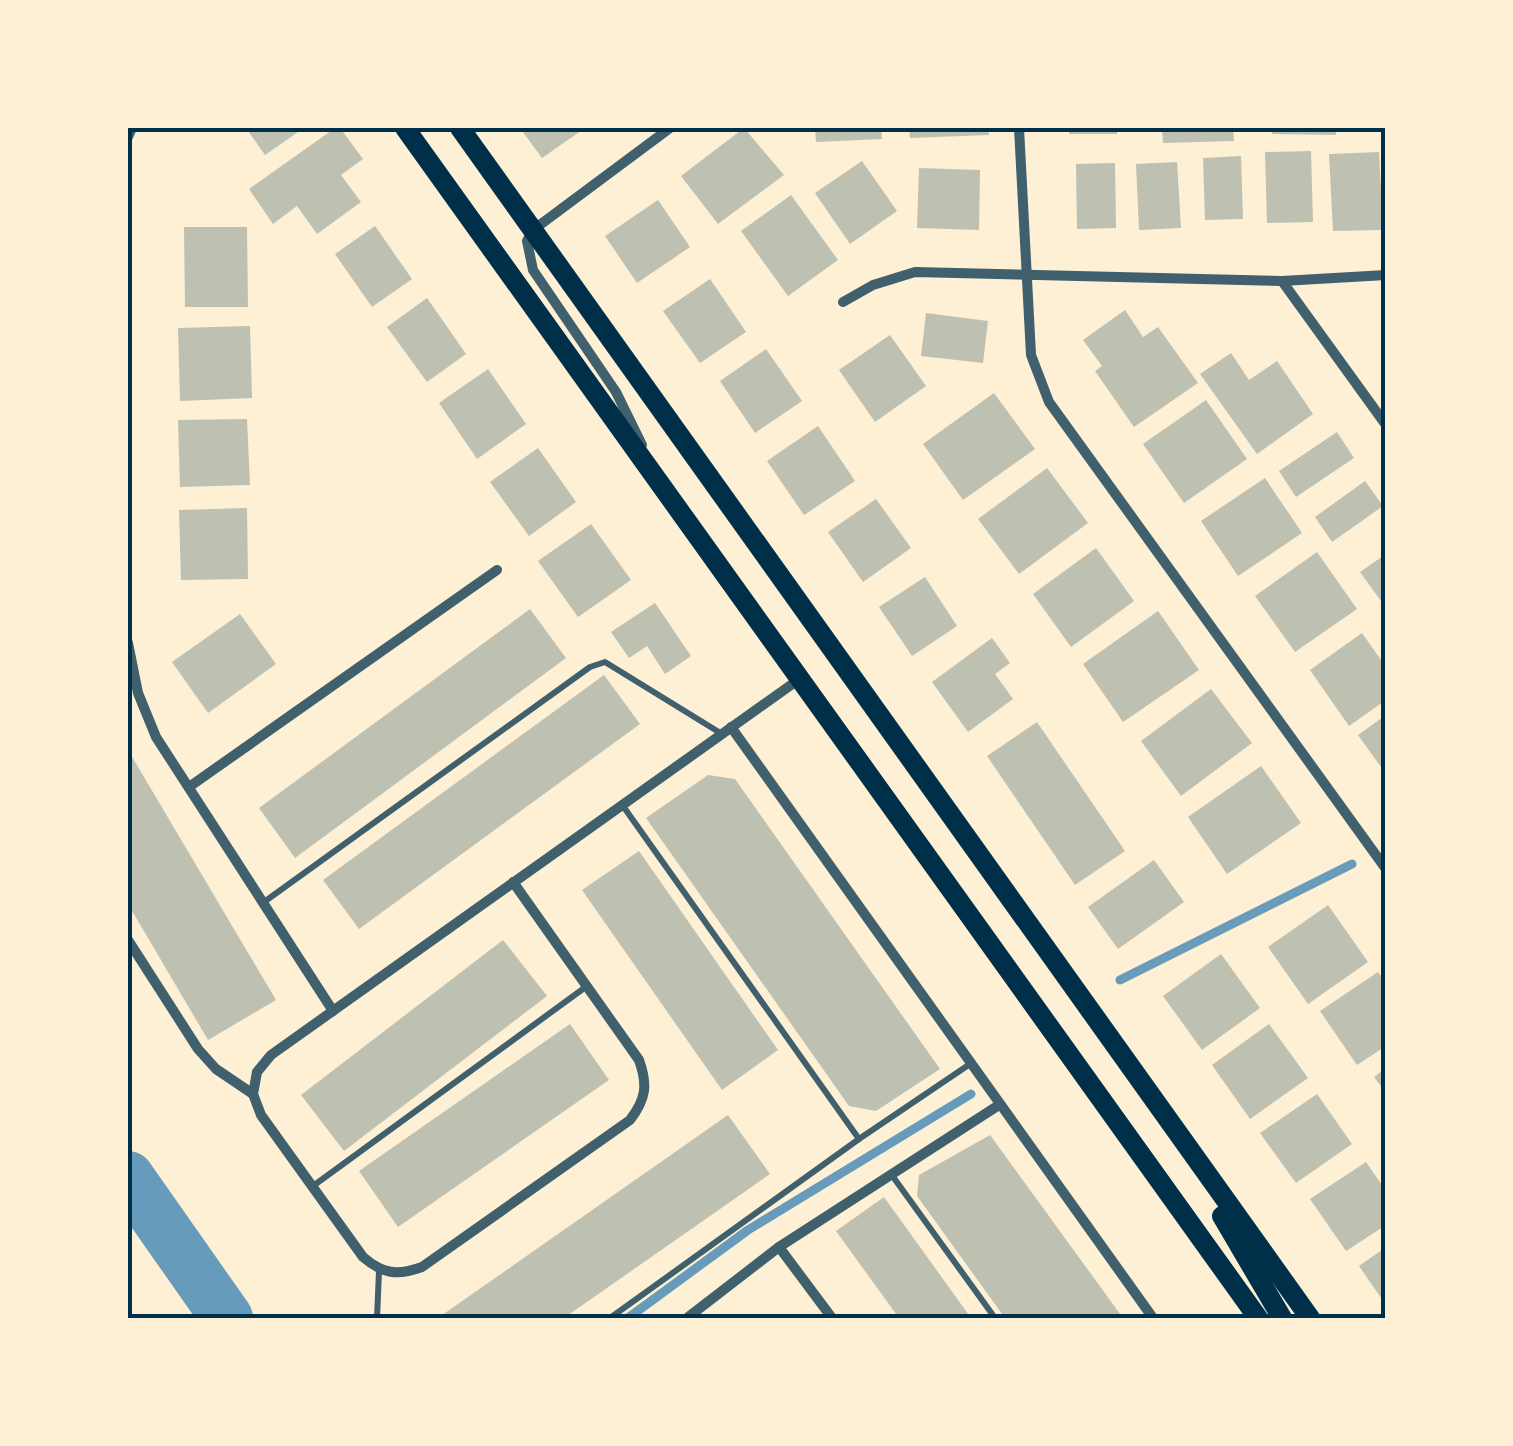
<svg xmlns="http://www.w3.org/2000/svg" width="1513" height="1446" viewBox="0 0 1513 1446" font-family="Rubik,sans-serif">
<rect width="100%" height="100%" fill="#fdf0d5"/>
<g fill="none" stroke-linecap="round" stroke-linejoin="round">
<!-- stream -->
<g stroke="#669bbc" stroke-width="9">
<path d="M1120,980L1352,864"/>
<path d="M628,1318L748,1230L971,1094"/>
</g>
<!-- river -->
<path stroke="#669bbc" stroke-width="52" d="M128,1177L227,1318"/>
</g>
<!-- building -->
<g fill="#bec0b2">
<path d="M246,128H304L265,155Z"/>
<path d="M335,128H340L363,159L341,175L361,202L317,234L297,206L273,224L249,189Z"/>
<path d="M520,128H585L542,158Z"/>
<path d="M744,128L784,175L718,224L681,176Z"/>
<path d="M815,128H881L882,139L816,142Z"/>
<path d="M909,128H988L989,135L910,138Z"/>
<rect x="1069" y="128" width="48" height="6"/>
<path d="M1162,128H1233L1234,141L1163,143Z"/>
<path d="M1273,128H1336V135L1272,134Z"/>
<path d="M1311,151L1313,222L1267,223L1265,152Z"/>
<path d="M1379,152L1383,230L1333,231L1329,154Z"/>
<path d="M1241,156L1243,219L1205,220L1203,158Z"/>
<path d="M862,161L897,211L850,244L815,193Z"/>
<path d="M1177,162L1181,228L1139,230L1136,164Z"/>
<path d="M1115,163L1116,228L1077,229L1076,164Z"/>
<path d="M919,168L980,170L979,230L917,228Z"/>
<path d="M791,195L838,260L788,296L741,231Z"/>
<path d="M658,200L690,247L637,283L605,236Z"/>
<path d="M375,226L412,279L372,307L335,254Z"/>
<path d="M184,227H247L248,307H185Z"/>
<path d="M710,279L746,332L700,363L663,311Z"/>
<path d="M427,298L466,354L427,382L387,327Z"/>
<path d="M1125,310L1143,337L1158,327L1198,383L1134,427L1095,371L1102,366L1083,340Z"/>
<path d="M926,313L988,321L983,363L921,356Z"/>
<path d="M250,326L252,398L180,401L178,328Z"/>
<path d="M890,335L926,386L875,422L839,370Z"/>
<path d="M766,349L802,401L755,433L720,381Z"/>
<path d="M1231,353L1249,380L1277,361L1313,414L1257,454L1200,374Z"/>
<path d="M488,369L526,424L477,459L439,403Z"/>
<path d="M994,393L1035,449L963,500L923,444Z"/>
<path d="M1206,400L1247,459L1184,503L1143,444Z"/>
<path d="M247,419L250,485L180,487L178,420Z"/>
<path d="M818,426L855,481L804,515L767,461Z"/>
<path d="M1337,432L1354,458L1296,497L1279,471Z"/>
<path d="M538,448L576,502L529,536L490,482Z"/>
<path d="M1047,468L1088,523L1019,574L978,519Z"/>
<path d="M1265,478L1302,533L1238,576L1201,521Z"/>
<path d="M1365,481L1383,506L1332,542L1315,517Z"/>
<path d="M876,499L911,548L863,582L828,532Z"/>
<path d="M247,508L248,579L181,580L179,510Z"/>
<path d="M591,524L631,580L578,617L538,561Z"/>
<path d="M1096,548L1134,601L1071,647L1033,594Z"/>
<path d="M1317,552L1357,609L1295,652L1255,596Z"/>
<path d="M1386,554V608L1360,572Z"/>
<path d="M925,577L957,626L912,656L879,607Z"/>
<path d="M655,603L691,656L665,674L647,646L629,658L611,632Z"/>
<path d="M530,609L566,658L295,858L259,808Z"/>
<path d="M1158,611L1199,670L1123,722L1083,664Z"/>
<path d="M240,614L276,664L208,713L172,662Z"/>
<path d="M1362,633L1386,667V700L1349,726L1310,670Z"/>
<path d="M992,638L1010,663L995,674L1013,699L968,732L932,682Z"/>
<path d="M604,675L640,724L359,929L323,880Z"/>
<path d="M1211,689L1252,743L1181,796L1141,741Z"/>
<path d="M1386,715V774L1358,735Z"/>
<path d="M1037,722L1125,851L1075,885L987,756Z"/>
<path d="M128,750L276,1000L208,1040L128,904Z"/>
<path d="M1261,766L1301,823L1227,874L1188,817Z"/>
<path d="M708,775L735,779L940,1069L876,1111L849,1106L646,818Z"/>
<path d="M639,851L778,1050L722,1090L582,890Z"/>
<path d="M1154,860L1184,902L1118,949L1088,907Z"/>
<path d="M1328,905L1368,962L1308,1004L1268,947Z"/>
<path d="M503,940L547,996L344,1151L301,1095Z"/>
<path d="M1221,954L1260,1008L1202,1050L1163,996Z"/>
<path d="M1378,972L1386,983V1046L1357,1065L1320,1011Z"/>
<path d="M570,1024L609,1080L398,1227L359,1171Z"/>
<path d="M1269,1024L1308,1078L1250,1119L1212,1065Z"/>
<path d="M1386,1068V1093L1374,1077Z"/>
<path d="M1317,1094L1352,1144L1296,1183L1260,1133Z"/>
<path d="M728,1115L770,1174L564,1318H438Z"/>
<path d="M990,1135L1123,1318H1005L917,1196L919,1175Z"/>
<path d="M1366,1162L1386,1191V1225L1346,1251L1310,1199Z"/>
<path d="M884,1197L971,1318H899L836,1231Z"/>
<path d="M1386,1247V1305L1359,1266Z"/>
</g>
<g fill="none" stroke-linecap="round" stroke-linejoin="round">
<!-- service -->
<g stroke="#3f606c" stroke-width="6">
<path d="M264,902L590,667L605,662L722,734"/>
<path d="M859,1139L970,1064"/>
<path d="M891,1174L995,1318"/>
<path d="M313,1186L587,986"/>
<path d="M377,1318L379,1271"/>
<path d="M610,1318L859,1139L623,806"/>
</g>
<!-- minor -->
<g stroke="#3f606c" stroke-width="10">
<path d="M1019,128L1031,355L1049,402L1386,869"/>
<path d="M128,137L132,128"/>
<path d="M1282,281L1386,425"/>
<path d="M843,302L873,285L915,272L1282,281L1386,275"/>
<path d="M642,445L616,392L533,270L527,241L533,230L670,128"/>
<path d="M128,643L138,693L156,737L333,1011"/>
<path d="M731,727L1153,1318"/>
<path d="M189,787L497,570"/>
<path d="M128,940L198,1049L216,1069L253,1094L261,1115L363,1257C383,1274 397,1276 422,1267L630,1120C646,1099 648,1085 639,1060L513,882"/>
<path d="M253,1094L257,1072L271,1055L798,680"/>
<path d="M779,1247L832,1318"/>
<path d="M687,1318L779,1247L999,1105"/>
</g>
<!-- primary -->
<g stroke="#003049" stroke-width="20">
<path d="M405,128L1258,1318"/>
<path d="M460,128L1310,1318"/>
<path d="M1222,1216L1282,1318"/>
</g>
</g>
<!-- border -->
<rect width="1513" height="1446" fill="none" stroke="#fdf0d5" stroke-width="260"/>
<rect x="130" y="130" width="1253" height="1186" fill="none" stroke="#003049" stroke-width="4"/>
</svg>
